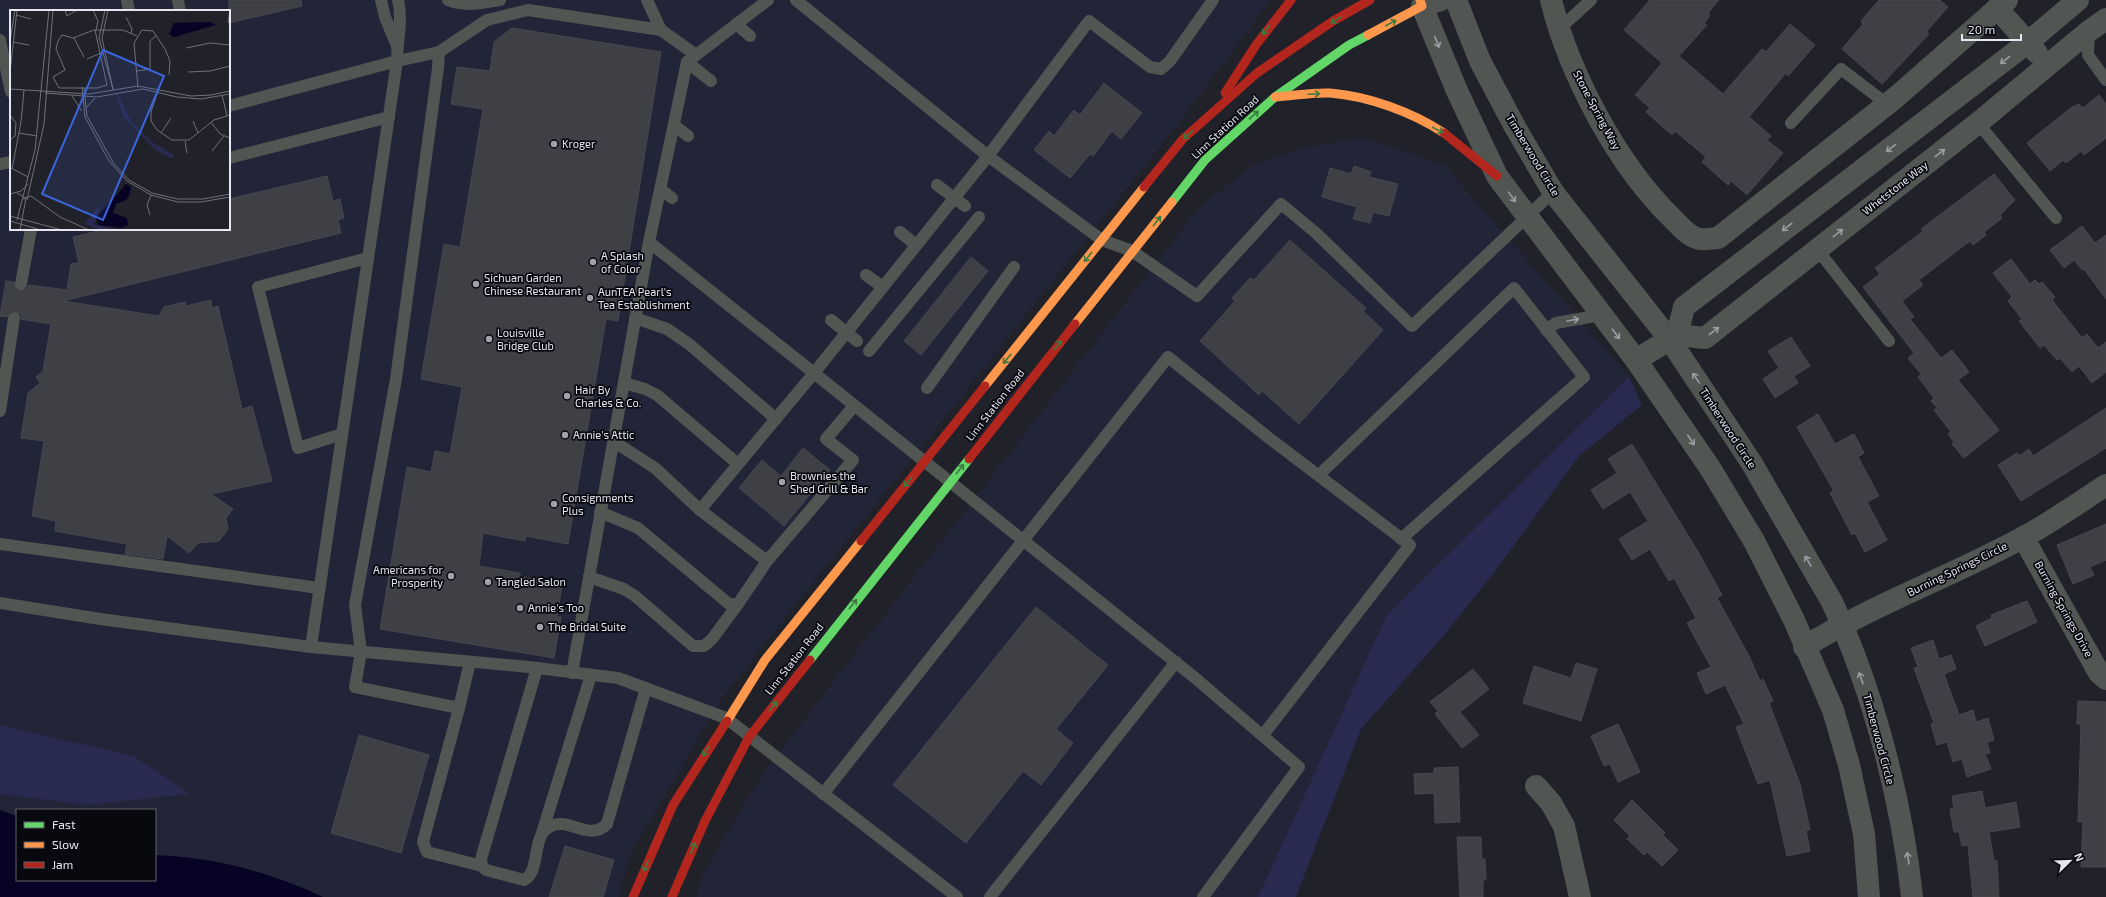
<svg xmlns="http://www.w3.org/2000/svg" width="2106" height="897" viewBox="0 0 2106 897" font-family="'Exo 2',sans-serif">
<rect width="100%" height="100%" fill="#202129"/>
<!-- built -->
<g fill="#222437" fill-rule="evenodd">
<path d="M0,0H1271L1180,121L721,699L632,852L618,897H0V794L88,805L191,794L134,756L0,725ZM11,11H229V229H11ZM17,810H155V880H17Z"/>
<path d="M1367,138L1444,165L1629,376L1386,616L1258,897H696L703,873L763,773L1200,206L1253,165L1307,147Z"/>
</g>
<!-- green -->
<g fill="#292a4f">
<path d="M1629,376L1642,405L1579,456L1493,574L1440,640L1361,729L1296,897H1258L1386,616Z"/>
<path d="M0,725L134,756L191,794L88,805L0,794Z"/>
</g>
<!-- water -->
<path fill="#070324" d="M0,810L17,816V880H155V855C214,857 270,872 323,897H0Z"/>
<!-- building -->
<g fill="#3e4046" stroke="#47484f">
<path d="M229,0H301L302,6L229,23Z"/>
<path d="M1650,0H1719L1708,13L1710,16L1704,23L1707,25L1679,56L1723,94L1762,49L1766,52L1790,24L1815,45L1788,76L1786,73L1749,117L1771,136L1767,140L1783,153L1747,195L1731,181L1728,185L1702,162L1706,157L1675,131L1672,135L1646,112L1650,108L1635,95L1662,63L1624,30Z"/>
<path d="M1879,0H1940L1948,7L1926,32L1929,34L1882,84L1842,49L1863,24L1861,21Z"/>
<path d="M512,28L661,52L618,321L606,319L568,544L526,536L525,541L483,533L479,566L520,573V577L562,584L557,617H561L554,658L380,629L407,467L431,472L435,451L450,454L462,387L421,379L444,244L460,247L483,109L451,104L457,67L490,71L494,42Z"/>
<path d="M1104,83L1142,113L1121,139L1112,131L1093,156L1090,154L1070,178L1034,150L1049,131L1054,136L1074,110L1080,115Z"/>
<path d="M2099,95L2106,104V138L2084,155L2081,151L2066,163L2063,160L2050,171L2027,143L2072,107L2079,104L2083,108Z"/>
<path d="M1354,166L1371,172L1369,177L1398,184L1389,216L1373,212L1370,223L1353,219L1357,207L1322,197L1330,168L1351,174Z"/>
<path d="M1994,174L2015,200L2000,215L2002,218L1984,232L1986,235L1973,245L1970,241L1919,280L1923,285L1902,301L1914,317L1910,319L1941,358L1952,350L1969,372L1958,380L1999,430L1964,458L1952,444L1954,442L1948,434L1951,432L1934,410L1937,408L1931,401L1934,398L1918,377L1921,374L1908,358L1914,353L1863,287L1880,274L1875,268L1923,231L1921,229Z"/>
<path d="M327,176L333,201L340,199L344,218L338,220L341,233L63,301L159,316L164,307L185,302L186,306L211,300L212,308L218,306L242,409L252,406L272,481L211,494L233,509L226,518L228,529L219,541L198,543L189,553L167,536L163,559L125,554L127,544L55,531L56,521L32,516L44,441L21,438L28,393L40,383L36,377L43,371L51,324L21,319V315L15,311H11L7,317L0,316L6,281L14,282L16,289L20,291L26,289L29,285L67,290L71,264L79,263L73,237L106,229H229V199Z"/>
<path d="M2082,226L2095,243L2106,235V299L2084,269L2082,270L2074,260L2064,268L2050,250Z"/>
<path d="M1290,240L1366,308L1363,311L1383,330L1299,424L1262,391L1259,395L1200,341L1235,301L1232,298L1250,278L1254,280Z"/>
<path d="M971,257L988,271L921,355L904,341Z"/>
<path d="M2011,259L2030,284L2035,280L2039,284L2042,282L2055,297L2052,300L2082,338L2087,334L2098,348L2106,342V372L2092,383L2079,366L2072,372L2060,358L2057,360L2044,345L2040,348L2019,321L2022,319L2008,301L2012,297L1993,273Z"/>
<path d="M1791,337L1810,366L1794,376L1798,383L1775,398L1763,379L1779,368L1768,351Z"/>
<path d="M2106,408V448L2021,501L1998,465L2017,453L2019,456L2029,449L2033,456Z"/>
<path d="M1818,414L1835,444L1854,434L1864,453L1858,457L1879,496L1867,502L1887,540L1865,552L1855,533L1852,535L1830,493L1834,491L1797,427Z"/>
<path d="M1632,444L1700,555L1722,595L1717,598L1749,656L1760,681L1763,679L1773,701L1769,703L1800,784L1810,830H1806L1810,851L1787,856L1770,780L1758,784L1736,727L1744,724L1725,685L1706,694L1697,673L1711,667L1687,623L1696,618L1674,578L1669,581L1650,549L1632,560L1619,539L1648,521L1630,492L1603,509L1591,490L1617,473L1608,459Z"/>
<path d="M803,448L830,470L784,526L739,488L762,460L781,476Z"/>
<path d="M2106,524V560L2090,567L2094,575L2073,584L2057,545Z"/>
<path d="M2027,601L2037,622L1985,646L1976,626L1992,618L1991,615Z"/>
<path d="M1036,607L1108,665L1056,729L1073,743L1041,785L1023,771L966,843L893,785Z"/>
<path d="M1933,640L1939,659L1951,655L1956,669L1944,674L1959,715L1973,710L1976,722L1988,718L1994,740L1987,742L1990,753L1985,754L1991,769L1967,777L1962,759L1953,762L1947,742L1937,745L1931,724L1934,723L1914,668L1918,667L1911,648Z"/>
<path d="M1576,663L1597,669L1581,721L1523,703L1534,666L1571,678Z"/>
<path d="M1473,669L1489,689L1460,712L1479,735L1462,748L1435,714L1438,711L1430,702Z"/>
<path d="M2078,701L2106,702V867H2081L2083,822H2078L2081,724H2077Z"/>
<path d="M1618,724L1640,772L1618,782L1610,764L1604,766L1591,736Z"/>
<path d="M359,735L429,755L401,853L331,833Z"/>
<path d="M1458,767L1460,822L1435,823L1434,793L1415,794L1414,774L1434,773V768Z"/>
<path d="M1982,791L1985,808L2016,802L2020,827L1989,832L1994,861H1997L1999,897H1973L1968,845L1962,846L1959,832H1954L1950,809L1954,808L1952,796Z"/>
<path d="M1632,800L1665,833L1663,835L1678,850L1662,866L1647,852L1644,855L1627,839L1630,836L1614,820Z"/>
<path d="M1457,837H1481L1482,859H1485L1486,880H1483V897H1460Z"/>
<path d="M565,846L614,860L603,897H549Z"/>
</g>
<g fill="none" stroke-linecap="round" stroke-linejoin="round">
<!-- lane -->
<g stroke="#515653" stroke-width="12">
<path d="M127,0L129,11"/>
<path d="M178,0L180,11"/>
<path d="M381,0L385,17L397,46"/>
<path d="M448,0C464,7 483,3 500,0"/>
<path d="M647,0L661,30"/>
<path d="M796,0L988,156L1102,240L1132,251L1197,296L1281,204L1316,233L1412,326L1553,192"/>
<path d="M736,24L750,36"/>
<path d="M1558,30L1591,0"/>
<path d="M2089,31L2088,55L2106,80"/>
<path d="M0,40L11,92"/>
<path d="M439,52L438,68L396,379L355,605L361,652L355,687L459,708L470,662"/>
<path d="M687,62L711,81"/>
<path d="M229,106L397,61L439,52L487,20L528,10L661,30L696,55"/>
<path d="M1791,123L1841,69L1887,104"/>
<path d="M1978,123L2056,218"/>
<path d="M674,125L688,136"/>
<path d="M229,158L389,117"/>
<path d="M0,164L11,162"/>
<path d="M937,185L965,206"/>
<path d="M660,189L672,198"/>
<path d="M900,232L916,245"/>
<path d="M649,242L814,373L700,510L767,561L853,460L826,439L854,406"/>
<path d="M1817,249L1889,341"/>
<path d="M866,275L883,287"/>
<path d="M21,284L31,229"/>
<path d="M635,318L667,329L689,344L776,419"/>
<path d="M831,320L857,341"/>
<path d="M1546,330L1556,323L1601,315"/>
<path d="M869,351L979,217"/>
<path d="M624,383L645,389L657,395L738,464"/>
<path d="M927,388L1014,267"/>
<path d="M0,411L14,318"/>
<path d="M342,434L298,448L258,287L368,258"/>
<path d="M613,441L655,468L700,510"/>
<path d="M1319,475L1514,288L1584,377L1401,539"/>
<path d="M600,512L638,528L729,604H738L767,561"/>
<path d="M0,544L319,588"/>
<path d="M589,577L624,589L635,596L693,646H704L712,639L738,604"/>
<path d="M0,603L100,619L311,647L397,61C397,40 403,20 398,0"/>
<path d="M311,647L529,667L618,678L726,718L957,897"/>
<path d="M537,668L481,859L482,866L486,870L524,880C541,872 531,837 549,827C569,815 588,843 607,824L646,688"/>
<path d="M572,673L649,242L687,62L768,0"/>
<path d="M459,708L423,842L427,852L482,866"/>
<path d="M823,794L1168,357L1269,438L1410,545L1263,735"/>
<path d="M542,833L591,675"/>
<path d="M990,897L1176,662"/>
<path d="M1203,897L1299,767L1194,677L814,373L988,156L1089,21L1150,67L1161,69L1170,61L1213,0"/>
</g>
<!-- street -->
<g stroke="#515653" stroke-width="22">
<path d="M1441,0L1422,6L1457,91L1497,176L1636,360L1710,468L1754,541L1794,620L1833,710L1849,765L1864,834L1869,897"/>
<path d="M1456,0L1480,61L1515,127L1553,192L1670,340L1751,462L1832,602C1873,690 1902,801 1912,897"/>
<path d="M1551,0C1569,74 1618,166 1673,219C1680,226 1690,238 1700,239C1705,240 1712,238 1718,238L1895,98L2007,0"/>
<path d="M1997,8L2037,53"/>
<path d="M1677,335L1684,307L2027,43L2078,0"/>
<path d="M1636,360L1677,335L1705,338L1978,123L2089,31L2106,19"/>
<path d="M2023,537L2099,673L2106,679"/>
<path d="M1804,647C1875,604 1952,576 2024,537C2053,521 2079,503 2106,485"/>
<path d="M1536,786L1551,803L1564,826L1580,897"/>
</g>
<!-- fast -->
<g stroke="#63d668" stroke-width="9">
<path d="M1172,202L1205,160L1275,97L1349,45L1368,35"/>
<path d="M810,660L969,459"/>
</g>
<!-- slow -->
<g stroke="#ff974d" stroke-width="9">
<path d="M1368,35L1422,6L1420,0"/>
<path d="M1275,97C1293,96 1312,92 1330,93C1368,96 1412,112 1444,133"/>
<path d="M1075,324L1172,202"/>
<path d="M985,386L1144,187"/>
<path d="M727,721L765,660L861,541"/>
</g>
<!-- jam -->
<g stroke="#b3261e" stroke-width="9">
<path d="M1225,93L1256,45L1291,0"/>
<path d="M1444,133L1497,176"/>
<path d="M1144,187L1183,139L1257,73L1333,21L1370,0"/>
<path d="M969,459L1075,324"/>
<path d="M861,541L985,386"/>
<path d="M633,897L673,805L727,721"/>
<path d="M672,897L705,821L749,737L810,660"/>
</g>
</g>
<!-- one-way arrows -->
<defs><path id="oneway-shaft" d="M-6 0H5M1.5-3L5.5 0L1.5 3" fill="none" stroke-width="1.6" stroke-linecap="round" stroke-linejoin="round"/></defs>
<g stroke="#3a7940">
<use href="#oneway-shaft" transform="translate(1336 20) rotate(149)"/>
<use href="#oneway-shaft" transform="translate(1391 23) rotate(-28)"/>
<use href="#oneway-shaft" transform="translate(1266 30) rotate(127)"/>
<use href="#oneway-shaft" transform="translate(1314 94) rotate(-3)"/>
<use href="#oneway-shaft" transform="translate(1254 115) rotate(-41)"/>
<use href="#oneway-shaft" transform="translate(1438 130) rotate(28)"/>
<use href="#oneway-shaft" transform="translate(1188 135) rotate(137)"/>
<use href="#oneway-shaft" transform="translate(1157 221) rotate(-52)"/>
<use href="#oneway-shaft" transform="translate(1088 257) rotate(129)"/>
<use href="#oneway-shaft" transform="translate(1058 345) rotate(-52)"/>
<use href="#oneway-shaft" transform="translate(1007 359) rotate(129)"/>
<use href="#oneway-shaft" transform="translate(960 469) rotate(-52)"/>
<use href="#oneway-shaft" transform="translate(908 482) rotate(129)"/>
<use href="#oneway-shaft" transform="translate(853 604) rotate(-52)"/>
<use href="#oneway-shaft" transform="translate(773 706) rotate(-53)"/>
<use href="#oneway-shaft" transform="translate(706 751) rotate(121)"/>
<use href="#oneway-shaft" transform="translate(693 848) rotate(-67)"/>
<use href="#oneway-shaft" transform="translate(646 866) rotate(113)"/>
</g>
<g stroke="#9b9ea2">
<use href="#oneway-shaft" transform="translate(1437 42) rotate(68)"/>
<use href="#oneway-shaft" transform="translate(2005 60) rotate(142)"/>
<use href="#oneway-shaft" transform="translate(1891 148) rotate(142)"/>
<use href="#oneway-shaft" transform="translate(1940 153) rotate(-38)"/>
<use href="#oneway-shaft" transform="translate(1512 197) rotate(54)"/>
<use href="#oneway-shaft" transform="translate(1787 227) rotate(142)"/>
<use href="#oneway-shaft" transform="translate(1838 233) rotate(-38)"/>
<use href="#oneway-shaft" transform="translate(1573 320) rotate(-10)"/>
<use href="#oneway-shaft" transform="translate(1714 331) rotate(-38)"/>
<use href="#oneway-shaft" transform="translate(1616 334) rotate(53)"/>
<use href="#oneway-shaft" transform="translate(1696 378) rotate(-124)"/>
<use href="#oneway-shaft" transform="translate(1691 440) rotate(56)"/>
<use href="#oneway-shaft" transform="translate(1808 561) rotate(-120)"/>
<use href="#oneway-shaft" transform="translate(1861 678) rotate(-110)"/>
<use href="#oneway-shaft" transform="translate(1908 858) rotate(-99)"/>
</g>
<!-- markers -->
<g fill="#a0a1ab" stroke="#08080f" stroke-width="1.5">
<circle cx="554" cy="144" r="4"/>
<circle cx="593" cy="262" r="4"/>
<circle cx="476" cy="284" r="4"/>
<circle cx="590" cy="298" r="4"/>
<circle cx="489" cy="339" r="4"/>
<circle cx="567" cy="396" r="4"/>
<circle cx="565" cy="435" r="4"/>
<circle cx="782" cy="482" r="4"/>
<circle cx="554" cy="504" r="4"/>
<circle cx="451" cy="576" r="4"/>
<circle cx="488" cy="582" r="4"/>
<circle cx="520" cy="608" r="4"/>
<circle cx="540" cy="627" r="4"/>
</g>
<g text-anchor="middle" stroke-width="3.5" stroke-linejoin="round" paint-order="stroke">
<!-- street labels -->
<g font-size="11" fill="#e5e6f1" stroke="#08080f">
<text transform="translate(1597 110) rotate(62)" y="4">Stone Spring Way</text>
<text transform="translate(1225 127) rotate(-43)" y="4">Linn Station Road</text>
<text transform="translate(1533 155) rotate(59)" y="4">Timberwood Circle</text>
<text transform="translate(1895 188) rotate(-38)" y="4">Whetstone Way</text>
<text transform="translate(995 405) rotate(-52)" y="4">Linn Station Road</text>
<text transform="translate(1728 428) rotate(57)" y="4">Timberwood Circle</text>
<text transform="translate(1957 569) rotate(-26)" y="4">Burning Springs Circle</text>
<text transform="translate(2064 609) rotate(61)" y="4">Burning Springs Drive</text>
<text transform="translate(794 659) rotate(-52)" y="4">Linn Station Road</text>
<text transform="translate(1879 739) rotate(75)" y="4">Timberwood Circle</text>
</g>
<!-- poi labels -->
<g font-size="11" fill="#e5e6f1" stroke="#08080f" text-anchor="start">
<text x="562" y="148">Kroger</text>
<text x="601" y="260">A Splash<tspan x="601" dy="13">of Color</tspan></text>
<text x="484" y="282">Sichuan Garden<tspan x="484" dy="13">Chinese Restaurant</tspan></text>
<text x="598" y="296">AunTEA Pearl's<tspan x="598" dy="13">Tea Establishment</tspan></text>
<text x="497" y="337">Louisville<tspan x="497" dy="13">Bridge Club</tspan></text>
<text x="575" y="394">Hair By<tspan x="575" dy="13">Charles &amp; Co.</tspan></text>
<text x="573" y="439">Annie's Attic</text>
<text x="790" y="480">Brownies the<tspan x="790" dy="13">Shed Grill &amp; Bar</tspan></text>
<text x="562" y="502">Consignments<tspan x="562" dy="13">Plus</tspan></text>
<text x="443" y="574" text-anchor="end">Americans for<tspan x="443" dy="13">Prosperity</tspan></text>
<text x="496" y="586">Tangled Salon</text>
<text x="528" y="612">Annie's Too</text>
<text x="548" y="631">The Bridal Suite</text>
</g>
</g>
<!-- overview -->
<g transform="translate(10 10)">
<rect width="220" height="220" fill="#202129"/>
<path d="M105,83H107L121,112L142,132L164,145L162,149L144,139L114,107ZM91,194L84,214L106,220H90L74,214Z" fill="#292a4f"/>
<path d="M201,12L212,19L206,15L164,27L159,24L164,13ZM116,174L121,177L120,184L116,190L106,194L103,203L117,208L118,215L112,218L88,215L86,208Z" fill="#070324"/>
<path fill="none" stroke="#6f7079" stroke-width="1" d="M55,0L57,6L67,0M83,0L88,11L86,20M95,0L89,28L103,79M98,0L92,28L103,80M6,5L21,9M116,7L122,19L121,23M218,13L220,0M85,20L97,75L87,78H49L43,67L55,60L46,39L48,31L52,25L63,28L84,20H113L127,26M64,28L74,47M0,31L5,0M3,32L19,35M176,38L200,33L220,35M77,49L91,43M127,61L140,59V31L146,26M0,62L7,0M178,62L200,61L220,56M72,77L75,107L99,151L117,171L141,185L168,192H191L220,187M74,78L77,106L104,154L119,170L142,183L168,189H193L220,184M128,78L124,33L132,20L143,21L155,39L160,51L159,65M0,79L79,84L128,76L181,86L201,85L220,81M148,81L141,102V111L147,120L162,130H179L204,110L220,105M35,83L87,87L133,79L167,87L191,89L220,84M212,85L217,106M62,86L72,101M76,98L85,88M0,105L6,113L5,126L0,130M183,111L188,123M201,112L210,124L220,128M9,123L27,126M151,123L161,108M175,131L177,143M202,141L214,126M1,158L18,167M2,159L11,112L14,80M7,183L16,188L10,220M0,184L11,181L18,174M13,189L21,186L50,207L79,220M17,190L34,114L43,0M140,205L137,195L141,185M0,206L52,220M7,210L25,140L39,0M0,211L31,220"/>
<path fill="#3b65dc" fill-opacity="0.15" stroke="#3b65dc" stroke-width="2" d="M93,40L154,66L93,210L32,184Z"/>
<rect width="220" height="220" fill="none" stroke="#e5e6f1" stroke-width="2"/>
</g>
<!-- legend -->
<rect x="16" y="809" width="140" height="72" fill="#08080f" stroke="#606169"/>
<rect x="24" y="822" width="20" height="6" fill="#63d668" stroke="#606169"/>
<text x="52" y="829" font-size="12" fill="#e5e6f1">Fast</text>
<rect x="24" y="842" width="20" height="6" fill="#ff974d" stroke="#606169"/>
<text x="52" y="849" font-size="12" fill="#e5e6f1">Slow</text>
<rect x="24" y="862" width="20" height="6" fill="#b3261e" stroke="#606169"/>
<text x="52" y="869" font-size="12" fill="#e5e6f1">Jam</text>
<!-- north arrow -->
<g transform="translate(2070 861) rotate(67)" stroke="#08080f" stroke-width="3" paint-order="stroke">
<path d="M0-3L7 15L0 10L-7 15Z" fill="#e5e6f1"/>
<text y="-6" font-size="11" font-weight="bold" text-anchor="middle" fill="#e5e6f1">N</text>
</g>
<!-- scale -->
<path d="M1962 34v6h59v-6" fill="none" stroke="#e5e6f1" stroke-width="2"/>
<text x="1968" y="34" font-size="12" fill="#e5e6f1" stroke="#08080f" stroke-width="3" paint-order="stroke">20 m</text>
</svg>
